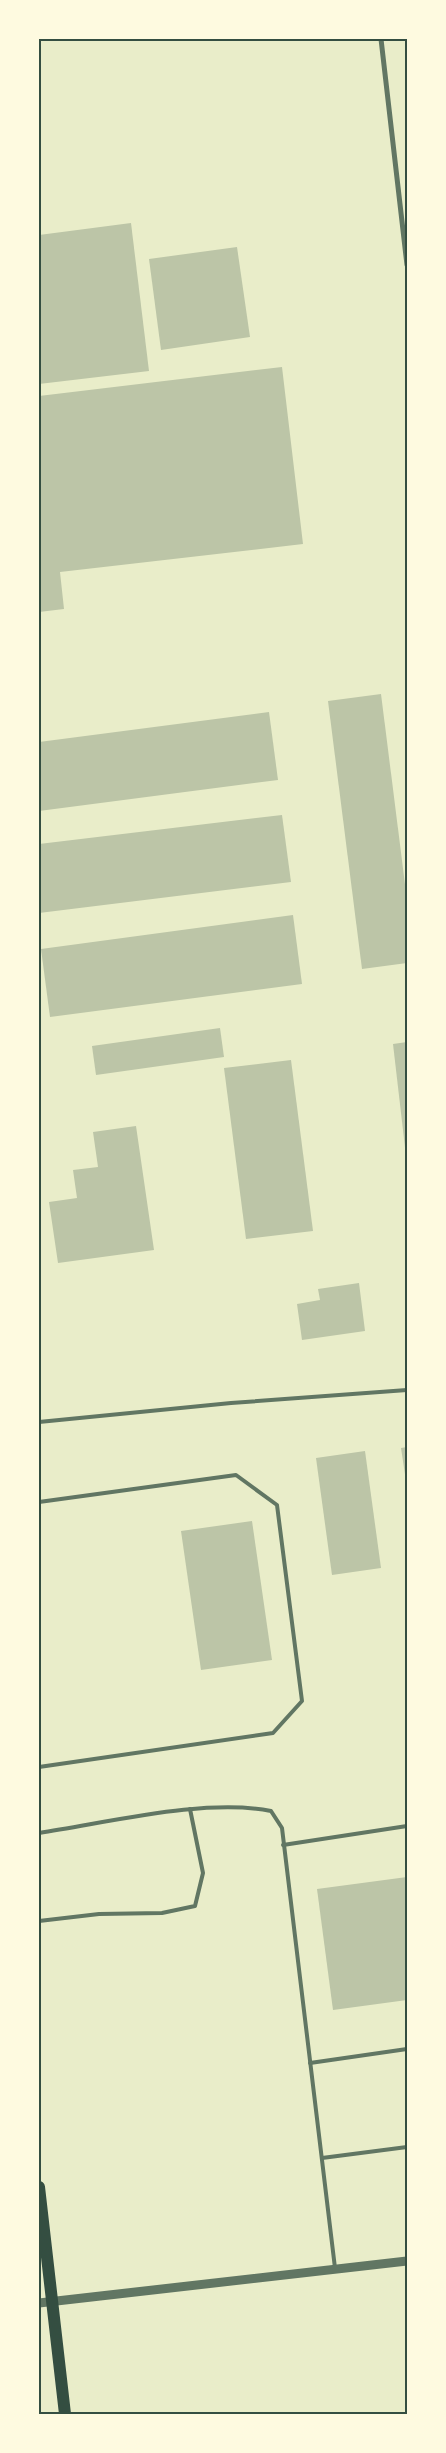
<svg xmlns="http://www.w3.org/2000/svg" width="446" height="2453" viewBox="0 0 446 2453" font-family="'Roboto Condensed',sans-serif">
<rect width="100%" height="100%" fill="#e9edc9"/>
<!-- building -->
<g fill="#bcc5a7">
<path d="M131,223L149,371L39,384V235Z"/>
<path d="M237,247L250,337L161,350L149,259Z"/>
<path d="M282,367L303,544L60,572L64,609L39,612V396Z"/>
<path d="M381,694L407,900V963L362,969L328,701Z"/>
<path d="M269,712L278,780L39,811V742Z"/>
<path d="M282,815L291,882L39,913V844Z"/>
<path d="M293,915L302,984L50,1017L41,949Z"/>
<path d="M220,1028L224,1057L96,1075L92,1046Z"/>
<path d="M407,1042V1156H406L393,1044Z"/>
<path d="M291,1060L313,1231L246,1239L224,1068Z"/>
<path d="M136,1126L154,1250L58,1263L49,1202L77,1198L73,1170L98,1167L93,1132Z"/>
<path d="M359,1283L365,1331L302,1340L297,1304L320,1300L318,1289Z"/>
<path d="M407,1447V1481H406L401,1448Z"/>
<path d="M365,1451L381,1568L332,1575L316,1458Z"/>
<path d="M252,1521L272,1660L201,1670L181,1531Z"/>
<path d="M407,1877V2000L333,2010L317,1889Z"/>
</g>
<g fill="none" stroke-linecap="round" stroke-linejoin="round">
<!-- service -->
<g stroke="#617663" stroke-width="4">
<path d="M39,1422L231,1403L407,1390"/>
<path d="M39,1502L236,1475L277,1505L302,1701L273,1733L39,1767"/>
<path d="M39,1833C107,1823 204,1798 271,1811L282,1828L335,2268"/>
<path d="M283,1845L407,1826"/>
<path d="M39,1921L99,1914L162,1913L195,1906L203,1873L190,1809"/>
<path d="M310,2063L407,2049"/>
<path d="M322,2158L407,2147"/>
</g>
<!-- minor -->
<path stroke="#617663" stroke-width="5" d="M381,39L407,265"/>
<!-- tertiary -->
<path stroke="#617663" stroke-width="9" d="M39,2303L407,2261"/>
<!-- primary -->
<path stroke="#344e41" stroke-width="12" d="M39,2187L65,2414"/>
</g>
<!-- border -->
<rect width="446" height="2453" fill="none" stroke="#fefae0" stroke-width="80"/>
<rect x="40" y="40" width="366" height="2373" fill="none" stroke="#344e41" stroke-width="2"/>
</svg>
